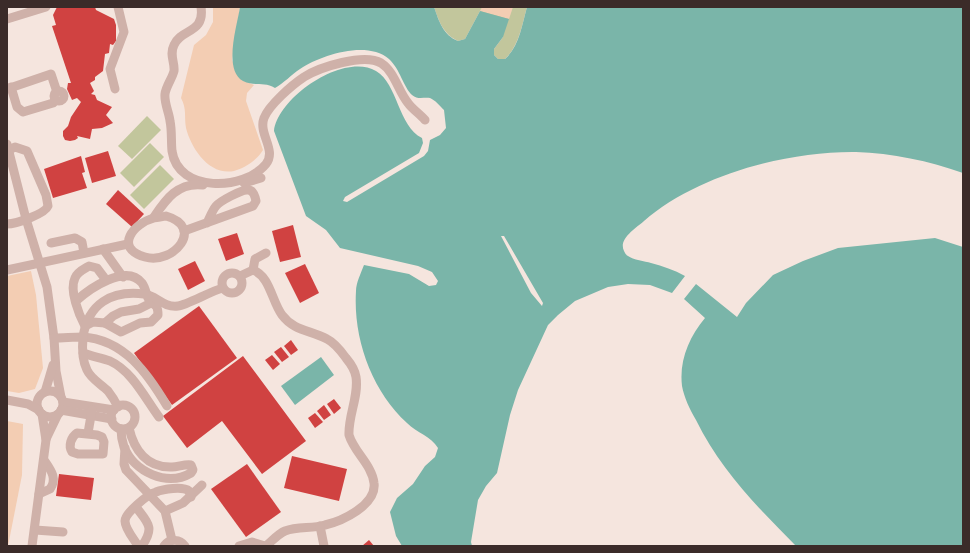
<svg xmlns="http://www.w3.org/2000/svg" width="970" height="553" viewBox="0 0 970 553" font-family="Quicksand,sans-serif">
<rect width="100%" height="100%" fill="#f5e5de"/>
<!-- green -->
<g fill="#c2c69c">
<path d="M434,7H527C522,25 519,46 505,59H498L494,55V49L503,37L480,11L465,39L458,41C443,34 439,21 434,7Z"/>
<path d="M147,116L161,130L132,159L118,146Z"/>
<path d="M150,143L164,157L134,187L120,173Z"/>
<path d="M160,165L174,179L144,209L130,195Z"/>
</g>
<!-- sand -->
<g fill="#f3cdb3">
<path d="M213,7H240L232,60L242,80L254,85L247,93L246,101L263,150C257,160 245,168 234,171C209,176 191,148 186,128C184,116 187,109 181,98L194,45L206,35L213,22Z"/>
<path d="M482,7H513L509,19L480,11Z"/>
<path d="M31,271L36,295L43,368L35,389L19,393L7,391V276Z"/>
<path d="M7,421L23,424L22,475L8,546Z"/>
</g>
<!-- water -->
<g fill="#7ab5a9" fill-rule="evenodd">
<path d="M240,7H434C439,21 443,35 458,41L465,39L480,11L509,19L503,37L494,49V55L498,59H505C519,47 522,25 527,7H963V173C929,161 892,153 856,152C787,151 697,175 644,221C636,228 618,239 624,251C625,253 626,255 628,256C633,260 645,261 651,263C663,266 674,270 685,276L672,293L650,285L628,284L608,287L575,301L558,315L548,325L518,390L510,415L497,473L486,486L478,500L471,542L472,546H402L396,536L390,512L397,498L413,484L425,466L435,457L438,448C431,436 417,433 407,423C372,391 353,339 356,291C356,283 361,273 364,265L409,274L429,286L436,285L438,281L432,272L418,266L340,248L326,230L306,216L274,131C278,97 344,52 376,71C398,84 398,126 422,138L423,143L419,153L345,197L343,201L347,202L424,156L428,151L430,140L440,135L446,128L444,110C440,106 435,100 430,98C423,97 418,100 412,95C404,88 400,69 389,59C367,40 321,55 300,69C291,75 284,83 275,88C264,81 255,87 243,81C223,70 237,26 240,7ZM501,236H504L543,303L542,306L531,293Z"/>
<path d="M935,238L963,247V546H796C758,508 720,469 696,420C690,410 684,397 682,386C679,361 689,337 705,318L684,299L696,284L737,317L746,303L773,275L803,261L838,248Z"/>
<path d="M321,357L334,375L295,405L281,386Z"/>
</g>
<!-- building -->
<g fill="#d04241">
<path d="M57,7H95L96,10L114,19L116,25V41L113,45L110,44L109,53L105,54L103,71L95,77V80L90,83L94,91L91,94L95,95L97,100L112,107L106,115L113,123L102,128L92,129L90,139L77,136L78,138L75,140L70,141L65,140L63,136V131L68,126L71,117L81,102L77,98L72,100L67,89L68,83H71L52,26L56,25L53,15Z"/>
<path d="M108,151L116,176L92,183L85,158Z"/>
<path d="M81,156L85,172L82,173L87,188L53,198L44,169Z"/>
<path d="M118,190L144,214L132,227L106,204Z"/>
<path d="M293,225L301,257L280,262L272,231Z"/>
<path d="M237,233L244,254L226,261L218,239Z"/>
<path d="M195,261L205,281L188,290L178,269Z"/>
<path d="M305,264L319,293L300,303L285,273Z"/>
<path d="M199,306L237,358L172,405L134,353Z"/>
<path d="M291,340L298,350L291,355L284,346Z"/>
<path d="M281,347L289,357L282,362L274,352Z"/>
<path d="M272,355L280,364L273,370L265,360Z"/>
<path d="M243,356L306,441L262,474L222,421L187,448L163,416Z"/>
<path d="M334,399L341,408L334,414L327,404Z"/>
<path d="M324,405L331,415L324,420L317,411Z"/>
<path d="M315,413L323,422L315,428L308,418Z"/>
<path d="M292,456L347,469L339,501L284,488Z"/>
<path d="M247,464L281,512L246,537L211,489Z"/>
<path d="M59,474L94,478L91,500L56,496Z"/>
<path d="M369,540L374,546H362Z"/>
</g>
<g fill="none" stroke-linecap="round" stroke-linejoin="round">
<!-- minor -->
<g stroke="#cfb1a9" stroke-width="9">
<path d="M201,7C205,34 181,28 174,45C169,55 175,62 174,71C172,79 166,86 165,94C164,103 169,112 170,121C172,130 171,141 172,151C178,193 244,191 266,164C277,150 258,134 264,118C269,105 292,85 304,77C320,67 364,53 381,63C395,72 398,91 408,103C412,109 420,114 425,120"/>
<path d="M7,19L46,7"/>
<path d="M11,87L17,107L23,112L53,103L56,100"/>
<path d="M7,89L51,74L57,92"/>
<path d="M115,89L110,69L124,32L118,7"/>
<circle cx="59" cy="96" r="5"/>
<path d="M7,144L26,219L47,287L54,338L56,371L61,397"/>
<path d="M7,151L15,147L27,151L46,195L48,206C45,214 16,224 7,224"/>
<path d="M244,183L261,178"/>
<path d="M166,216C205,227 174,265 145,257C113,248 134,223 154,218C158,217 162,217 166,216Z"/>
<path d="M154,217C166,199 178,182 203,185"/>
<path d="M184,231L253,206L256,201C255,196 253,189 247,190C241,190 220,201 216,206C212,211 210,217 207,223"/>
<path d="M51,243L75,238L82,242L84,253"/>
<path d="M103,249L123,277"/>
<path d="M7,270L128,244"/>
<path d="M253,270L255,259L266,253"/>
<circle cx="232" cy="283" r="10"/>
<path d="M240,276L253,270C270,276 272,302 282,315C294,331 310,330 327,339C335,343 341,351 346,358C351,364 355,370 356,377C359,396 348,416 349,435C354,452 372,465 374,483C377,505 342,521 325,525C312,529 298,526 285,531C278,534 272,541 266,546"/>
<path d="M76,301C89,289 126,263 142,283C145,287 146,293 148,298"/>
<path d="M151,303C157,305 158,308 158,315L151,322L140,323L121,332L105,323L113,316L121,312L139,309Z"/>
<path d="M105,323L93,322L85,326C79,315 69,290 75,278C77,272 84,269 89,266L97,268L106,280"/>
<path d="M54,338C63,338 73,337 82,337C124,339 148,374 167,406"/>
<path d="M83,353C91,356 101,358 110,361C132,371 145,398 159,417"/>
<circle cx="50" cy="404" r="13"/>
<path d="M45,392L53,365"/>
<path d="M7,400L28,404L39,410"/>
<path d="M63,402L114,410"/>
<circle cx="123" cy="417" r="12"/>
<path d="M118,407C115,401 112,396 108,391C101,384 91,379 87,370C82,360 82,348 83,337C88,304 111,290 144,294C156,295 163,308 178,306C187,305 211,291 223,288"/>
<path d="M61,410L112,419"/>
<path d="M121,429C121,435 122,441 124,447C134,472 167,487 191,473L193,470L191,465C185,464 178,467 172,467C147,468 134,450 129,428"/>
<path d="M77,433L97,435L102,437L104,442L103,454H78L72,452C68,446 71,437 77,433Z"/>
<path d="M88,433L92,410"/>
<path d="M46,439L58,414"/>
<path d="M125,448L124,464L126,470L165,511L172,540"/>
<path d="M39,494L50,489C58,478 50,469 44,460"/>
<path d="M136,507C148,523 155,527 142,546"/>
<path d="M165,511L183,503L202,485"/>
<path d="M320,526L324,546"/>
<path d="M35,530L63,532"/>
<path d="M32,546L46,440L42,414"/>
<path d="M138,546C134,539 125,529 125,521C125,513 148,494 156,492C163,489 183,486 189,491L191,497"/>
<path d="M164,546C170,538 180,539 185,546"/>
<path d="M239,546L252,542L265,546"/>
</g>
</g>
<!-- border -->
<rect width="970" height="553" fill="none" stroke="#3b2b29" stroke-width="16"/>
</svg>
